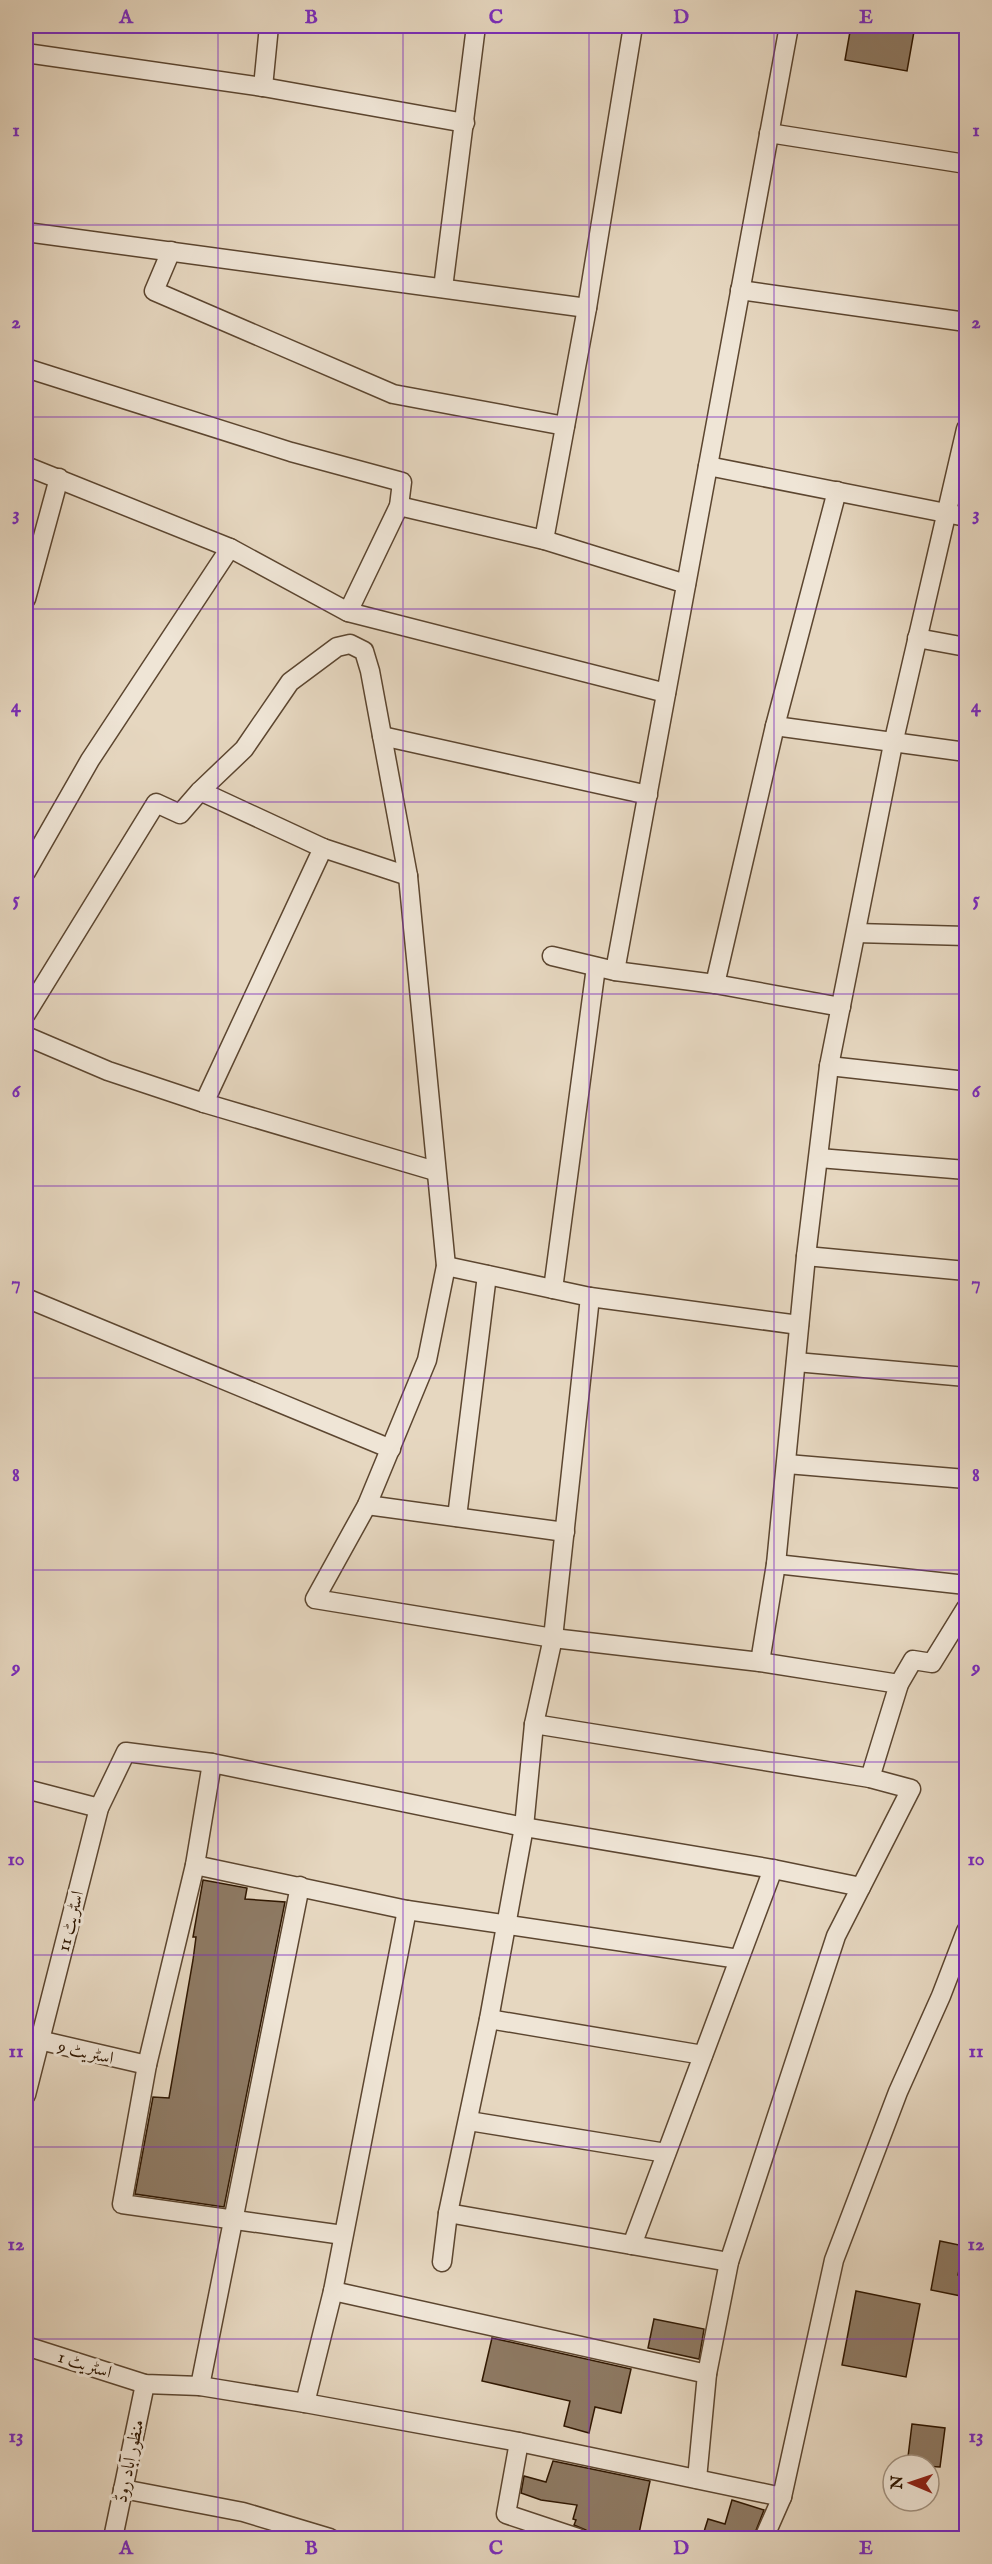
<svg xmlns="http://www.w3.org/2000/svg" width="992" height="2564" viewBox="0 0 992 2564" font-family="'IM FELL English',Amiri,serif">
<rect width="100%" height="100%" fill="#e6d7c0"/>
<filter id="stains"><feTurbulence type="fractalNoise" baseFrequency=".00333" numOctaves="4"/><feColorMatrix values="0 0 0 0 .2 0 0 0 0 .09 0 0 0 0 .02 0 0 0 .5 -.17"/></filter>
<radialGradient id="worn" r=".72"><stop offset=".6" stop-color="#630" stop-opacity="0"/><stop offset="1" stop-color="#630" stop-opacity=".3"/></radialGradient>
<!-- building -->
<g fill="#8e7a64" stroke="#2e1600" stroke-width="1.5">
<path d="M851,26H915L907,71L845,60Z"/>
<path d="M203,1880L247,1888L245,1899L285,1902L224,2207L135,2194L153,2097L169,2098L193,1960L196,1937H193Z"/>
<path d="M940,2241L964,2246L958,2275L966,2277V2297L931,2290Z"/>
<path d="M856,2291L920,2304L906,2377L842,2365Z"/>
<path d="M654,2319L704,2329L699,2359L648,2348Z"/>
<path d="M492,2338L631,2369L621,2413L595,2407L589,2433L564,2426L570,2401L482,2381Z"/>
<path d="M912,2424L945,2428L940,2467L907,2465Z"/>
<path d="M553,2461L650,2481L638,2538L616,2533L614,2538H589L586,2530L574,2525L576,2520L573,2519L577,2505L541,2500L521,2493L524,2476L546,2482Z"/>
<path d="M732,2500L764,2510L753,2538H702L708,2519L725,2524Z"/>
</g>
<g fill="none" stroke-linecap="round" stroke-linejoin="round">
<!-- minor casing -->
<g stroke="#5c4630" stroke-width="21">
<g id="minor">
<path d="M26,53L263,87L465,123"/>
<path d="M263,87L269,26"/>
<path d="M769,133L966,164"/>
<path d="M26,232L587,308"/>
<path d="M171,251L154,291L393,394L565,426"/>
<path d="M443,288L476,26"/>
<path d="M740,290L966,322"/>
<path d="M26,368L291,452L402,482L399,506L348,612L230,548L26,466"/>
<path d="M708,466L966,517"/>
<path d="M399,506L544,540L686,584"/>
<path d="M544,540L587,308L633,26"/>
<path d="M26,599L59,478"/>
<path d="M348,612L666,693"/>
<path d="M917,638L966,647"/>
<path d="M775,726L966,752"/>
<path d="M382,736L648,795"/>
<path d="M200,791L323,848L408,876"/>
<path d="M26,872L90,760L230,548"/>
<path d="M856,933L966,936"/>
<path d="M552,956L615,971L715,984L841,1007"/>
<path d="M615,971L789,26"/>
<path d="M715,984L775,726L837,491"/>
<path d="M26,1014L156,803L180,814L200,791L244,749L290,682L337,647L350,644L364,651L370,671L408,876L446,1266L427,1360L367,1505L315,1599L553,1638L760,1662L899,1684"/>
<path d="M26,1036L108,1071L204,1103L435,1171"/>
<path d="M829,1066L966,1081"/>
<path d="M204,1103L323,848"/>
<path d="M819,1158L966,1170"/>
<path d="M806,1256L966,1271"/>
<path d="M446,1266L590,1297"/>
<path d="M553,1289L596,967"/>
<path d="M26,1298L391,1449"/>
<path d="M796,1362L966,1377"/>
<path d="M787,1464L966,1479"/>
<path d="M367,1505L565,1532"/>
<path d="M457,1517L487,1275"/>
<path d="M776,1564L966,1585"/>
<path d="M760,1662L776,1564L806,1256L829,1066L893,744L966,429"/>
<path d="M534,1724L870,1778L911,1789L836,1936L729,2262L707,2374L697,2479"/>
<path d="M212,1763L195,1865L147,2065L122,2204L343,2235"/>
<path d="M870,1778L899,1684L913,1660L932,1663L966,1608"/>
<path d="M26,1789L99,1808"/>
<path d="M195,1865L407,1910L739,1959"/>
<path d="M489,2019L703,2055"/>
<path d="M26,2037L147,2065"/>
<path d="M26,2095L99,1808L126,1752L212,1763L524,1827L773,1869L861,1887"/>
<path d="M469,2121L666,2153"/>
<path d="M448,2213L729,2262"/>
<path d="M632,2245L773,1869"/>
<path d="M442,2262L448,2213L489,2019L524,1827L534,1724L553,1638L590,1297L799,1325"/>
<path d="M333,2291L707,2374"/>
<path d="M26,2346L145,2384L200,2386L305,2403L519,2442L782,2497"/>
<path d="M200,2386L300,1886"/>
<path d="M305,2403L333,2291L407,1910"/>
<path d="M519,2442L506,2514L578,2538"/>
<path d="M123,2489L243,2512L330,2538"/>
<path d="M113,2538L145,2384"/>
<path d="M764,2538L782,2497L834,2260L898,2092L941,1996L966,1931"/>
</g>
</g>
<!-- minor -->
<use href="#minor" stroke="#efe5d6" stroke-width="18"/>
</g>
<!-- grid -->
<path fill="none" stroke="#7b2cbf" stroke-width="1.5" stroke-opacity="0.55" d="M218,26V2538M403,26V2538M589,26V2538M774,26V2538M26,225H966M26,417H966M26,609H966M26,802H966M26,994H966M26,1186H966M26,1378H966M26,1570H966M26,1762H966M26,1955H966M26,2147H966M26,2339H966"/>
<g text-anchor="middle" stroke-width="6" stroke-linejoin="round" paint-order="stroke">
<!-- street labels -->
<g font-size="18" fill="#2e1600" stroke="#efe5d6">
<text transform="translate(70 1921) rotate(-76)" y="6">اسٹریٹ 11</text>
<text transform="translate(86 2052) rotate(13)" y="6">اسٹریٹ 9</text>
<text transform="translate(85 2364) rotate(18)" y="6">اسٹریٹ 1</text>
<text transform="translate(129 2461) rotate(-78)" y="6">منظور آباد روڈ</text>
</g>
</g>
<!-- margin -->
<rect width="992" height="2564" fill="none" stroke="#e6d7c0" stroke-width="66"/>
<!-- north arrow -->
<g transform="translate(911 2483) rotate(272)"><circle r="28" fill="#efe5d6" stroke="#a29280" stroke-width="1.5"/>
<path d="M0-4.5L10 22L0 15L-10 22Z" fill="#8f2418"/>
<text y="-9" font-size="16" font-weight="bold" text-anchor="middle" fill="#2e1600">N</text>
</g>
<rect x="33" y="33" width="926" height="2498" fill="none" stroke="#7b2cbf" stroke-width="2"/>
<g font-size="20" text-anchor="middle" font-weight="bold" fill="#7b2cbf">
<text x="126" y="23">A</text>
<text x="311" y="23">B</text>
<text x="496" y="23">C</text>
<text x="681" y="23">D</text>
<text x="866" y="23">E</text>
<text x="16" y="136">1</text>
<text x="976" y="136">1</text>
<text x="16" y="328">2</text>
<text x="976" y="328">2</text>
<text x="16" y="520">3</text>
<text x="976" y="520">3</text>
<text x="16" y="712">4</text>
<text x="976" y="712">4</text>
<text x="16" y="905">5</text>
<text x="976" y="905">5</text>
<text x="16" y="1097">6</text>
<text x="976" y="1097">6</text>
<text x="16" y="1289">7</text>
<text x="976" y="1289">7</text>
<text x="16" y="1481">8</text>
<text x="976" y="1481">8</text>
<text x="16" y="1673">9</text>
<text x="976" y="1673">9</text>
<text x="16" y="1865">10</text>
<text x="976" y="1865">10</text>
<text x="16" y="2057">11</text>
<text x="976" y="2057">11</text>
<text x="16" y="2250">12</text>
<text x="976" y="2250">12</text>
<text x="16" y="2442">13</text>
<text x="976" y="2442">13</text>
<text x="126" y="2554">A</text>
<text x="311" y="2554">B</text>
<text x="496" y="2554">C</text>
<text x="681" y="2554">D</text>
<text x="866" y="2554">E</text>
</g>
<rect width="100%" height="100%" filter="url(#stains)"/>
<rect width="100%" height="100%" fill="url(#worn)"/>
</svg>
